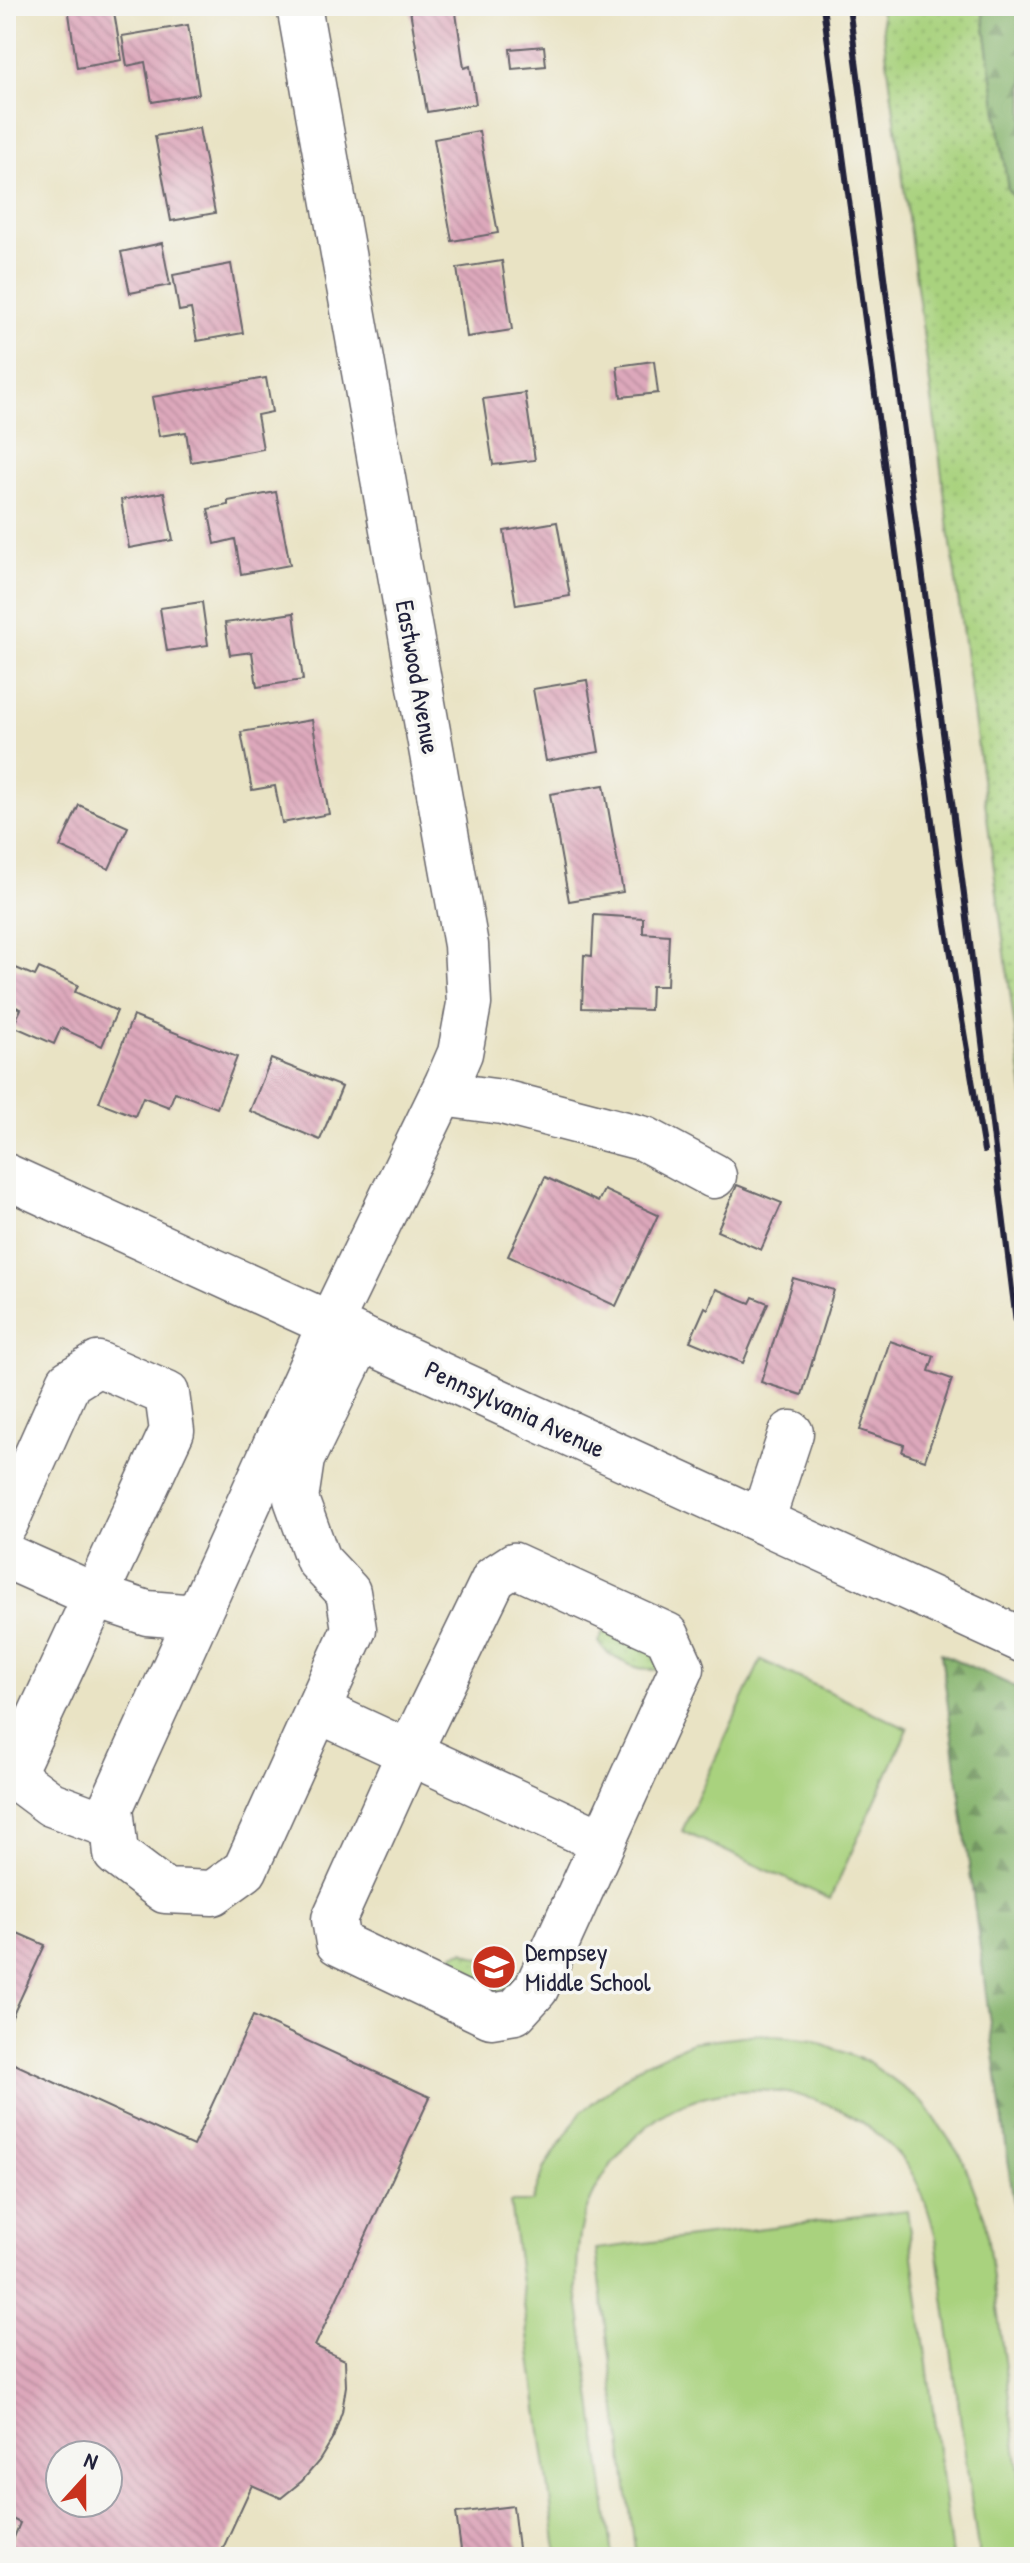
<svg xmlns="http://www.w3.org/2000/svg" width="1030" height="2563" viewBox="0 0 1030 2563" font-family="'Patrick Hand',sans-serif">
<defs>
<pattern id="grass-dots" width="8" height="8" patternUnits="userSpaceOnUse" patternTransform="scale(2)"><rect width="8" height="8" fill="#a9d27e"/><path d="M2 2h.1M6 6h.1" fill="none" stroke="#91b46e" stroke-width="1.8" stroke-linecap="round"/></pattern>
<pattern id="forest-firs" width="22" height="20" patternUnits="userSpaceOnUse" patternTransform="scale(2)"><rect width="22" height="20" fill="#86b46d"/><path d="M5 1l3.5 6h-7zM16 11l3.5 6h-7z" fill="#6d925b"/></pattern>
<pattern id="building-back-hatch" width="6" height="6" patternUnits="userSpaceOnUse" patternTransform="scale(2)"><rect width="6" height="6" fill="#dda8bb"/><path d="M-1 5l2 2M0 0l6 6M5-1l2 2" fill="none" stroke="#bd90a2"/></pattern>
</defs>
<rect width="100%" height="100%" fill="#f6f6f2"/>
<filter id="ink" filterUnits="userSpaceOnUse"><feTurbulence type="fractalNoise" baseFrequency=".0125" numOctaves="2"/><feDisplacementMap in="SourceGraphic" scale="16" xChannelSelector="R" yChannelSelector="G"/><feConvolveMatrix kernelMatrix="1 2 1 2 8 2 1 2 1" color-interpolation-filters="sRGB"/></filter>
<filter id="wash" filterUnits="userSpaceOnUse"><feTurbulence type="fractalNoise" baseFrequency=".006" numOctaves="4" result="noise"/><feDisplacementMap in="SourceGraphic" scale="32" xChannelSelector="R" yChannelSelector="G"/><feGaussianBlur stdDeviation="1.8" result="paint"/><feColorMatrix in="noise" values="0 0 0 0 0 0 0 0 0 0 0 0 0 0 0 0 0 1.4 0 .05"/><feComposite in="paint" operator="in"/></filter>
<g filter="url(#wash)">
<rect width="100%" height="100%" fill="#e9e3c4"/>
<!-- grass -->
<g fill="url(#grass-dots)" stroke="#667a5c" stroke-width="2">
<path d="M880,6H982L1008,190L1024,207V1097Z"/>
<path d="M608,1630L658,1649L659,1669C643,1674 606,1657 599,1642L603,1632Z"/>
<path d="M464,1951L508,1971L514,1979L509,1991C491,1994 458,1980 449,1964L453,1954Z"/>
</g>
<!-- forest -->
<g fill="url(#forest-firs)" stroke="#546b54" stroke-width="2">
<path d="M982,6H1024V207L1008,190Z"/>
<path d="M941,1653L1024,1691V2281Z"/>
</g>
<!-- pitch -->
<g fill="#a9d27e" stroke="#667a5c" stroke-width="2">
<path d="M761,1660L908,1729L830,1899L682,1831Z"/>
<path d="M758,2034L813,2040L868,2062L925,2104L963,2160L985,2219L1024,2508V2557H979L936,2238C930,2215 923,2191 910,2170C864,2101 771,2074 693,2100C643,2117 601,2168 584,2217C577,2241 577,2265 577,2290L613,2557H558L510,2202H532L545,2167L581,2112L636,2068L692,2042Z"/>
<path d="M907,2210L952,2557H636L596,2249Z"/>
</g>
<g id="blocks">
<!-- building -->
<g fill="url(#building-back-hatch)" fill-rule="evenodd">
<path d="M77,6H113L122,60L77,68L68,7Z"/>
<path d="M434,6H455L464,68L470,66L476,104L427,112L410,10Z"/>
<path d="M188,25L199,94L152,102L145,62L127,66L122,36Z"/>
<path d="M544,46L546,66L512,69L510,49Z"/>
<path d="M199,128L215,213L171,221L155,136Z"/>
<path d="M479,131L498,233L452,241L434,139Z"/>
<path d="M162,243L170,285L130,293L121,252Z"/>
<path d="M502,261L512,330L467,337L457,268Z"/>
<path d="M231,264L243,333L197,341L191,309L179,311L173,275Z"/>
<path d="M654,361L658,393L621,397L617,366Z"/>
<path d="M266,378L272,412L257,415L263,449L191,462L186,432L159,436L152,397Z"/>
<path d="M525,393L535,460L493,465L483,399Z"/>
<path d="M164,492L173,540L129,548L121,500Z"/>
<path d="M276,492L290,565L241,574L235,539L215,544L208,509L228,505V501Z"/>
<path d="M557,522L570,596L516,605L504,531Z"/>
<path d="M202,602L208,645L167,651L160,608Z"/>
<path d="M294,613L303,680L257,687L252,652L230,655L225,623Z"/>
<path d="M587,680L599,752L546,761L533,689Z"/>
<path d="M312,720L329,814L282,823L275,786L252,790L241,732Z"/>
<path d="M604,785L623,892L569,901L550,794Z"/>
<path d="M79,805L128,827L109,869L60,847Z"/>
<path d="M594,915L643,918V933L669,935L667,986H651L650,1010L582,1008L584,955L592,956Z"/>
<path d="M11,966L35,976L39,968L78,985L75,992L117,1011L102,1046L61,1028L54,1044L13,1026L21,1009L6,1003V979Z"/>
<path d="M133,1016L237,1057L217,1108L175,1092L169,1107L143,1097L135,1116L99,1102Z"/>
<path d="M271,1059L342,1087L320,1140L250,1111Z"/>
<path d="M545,1177L598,1202L604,1190L658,1215L616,1306L508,1256Z"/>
<path d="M737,1185L782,1203L761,1250L717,1231Z"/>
<path d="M793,1278L834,1290L802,1395L761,1382Z"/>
<path d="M716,1289L750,1303L753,1297L768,1303L743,1363L690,1341L705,1307L708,1309Z"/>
<path d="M890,1341L934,1356L929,1371L952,1379L925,1460L902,1452L904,1445L860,1430Z"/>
<path d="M6,1928L45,1945L6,2030Z"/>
<path d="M253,2016L430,2097L315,2346L345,2360L346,2386L342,2412L333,2438L319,2461L302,2481L281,2498L252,2485L219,2557H6L20,2523L6,2516V2060L193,2146ZM60,2455H108V2503H60Z"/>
<path d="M513,2506L519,2557H462L456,2513Z"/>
</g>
</g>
</g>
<g filter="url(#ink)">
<use href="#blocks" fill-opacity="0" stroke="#68666b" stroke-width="2"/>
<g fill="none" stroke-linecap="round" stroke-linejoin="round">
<!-- minor casing -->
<g stroke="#68666b" stroke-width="47">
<g id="minor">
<path d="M299,6L466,945L469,1004L460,1053L447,1083L330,1324L111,1807L116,1854L165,1891L213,1893L245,1870L354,1629L348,1592L318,1560L296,1499L302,1459L361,1338"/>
<path d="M442,1094L502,1102L645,1139L714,1176"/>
<path d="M6,1176L1024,1641"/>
<path d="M762,1521L791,1433"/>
<path d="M6,1523L69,1382L98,1364L167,1394L172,1431L12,1775L6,1778"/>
<path d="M6,1556L96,1596L147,1613L196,1617"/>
<path d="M317,1710L603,1842L536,1989L515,2012L491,2016L338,1943L334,1919L409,1753L494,1578L514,1565L667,1635L682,1668L603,1842"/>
<path d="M12,1775L51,1804L113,1827"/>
</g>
</g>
<!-- minor -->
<use href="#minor" stroke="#fff" stroke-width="44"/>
<!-- rail -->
<g stroke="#22223b" stroke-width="6">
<path d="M823,6L946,925L984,1151"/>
<path d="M849,6L966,910L1024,1388"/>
</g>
</g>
</g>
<!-- icons -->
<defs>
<g id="school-disc" transform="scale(2.3)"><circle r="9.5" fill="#c8321e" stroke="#f6f6f2"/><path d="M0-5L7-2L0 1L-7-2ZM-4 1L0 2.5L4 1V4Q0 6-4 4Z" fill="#fff"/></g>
</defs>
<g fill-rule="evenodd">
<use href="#school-disc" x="494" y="1967"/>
</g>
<g text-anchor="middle" stroke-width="7" stroke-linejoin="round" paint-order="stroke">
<!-- street labels -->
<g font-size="26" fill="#22223b" stroke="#f6f6f2">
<text transform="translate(418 677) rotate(80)" y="9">Eastwood Avenue</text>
<text transform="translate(515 1409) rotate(25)" y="9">Pennsylvania Avenue</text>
</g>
<!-- poi labels -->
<g font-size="26" fill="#22223b" stroke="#f6f6f2" text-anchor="start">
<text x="525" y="1961">Dempsey<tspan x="525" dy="30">Middle School</tspan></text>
</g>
</g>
<!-- margin -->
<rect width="1030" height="2563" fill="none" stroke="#f6f6f2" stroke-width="32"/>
<!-- north arrow -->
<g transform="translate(84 2479) rotate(21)"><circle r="38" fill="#f6f6f2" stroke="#a1a1a9" stroke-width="2"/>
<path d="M0-6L14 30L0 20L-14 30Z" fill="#c8321e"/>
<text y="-12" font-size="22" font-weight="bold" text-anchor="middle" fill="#22223b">N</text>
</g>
</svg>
